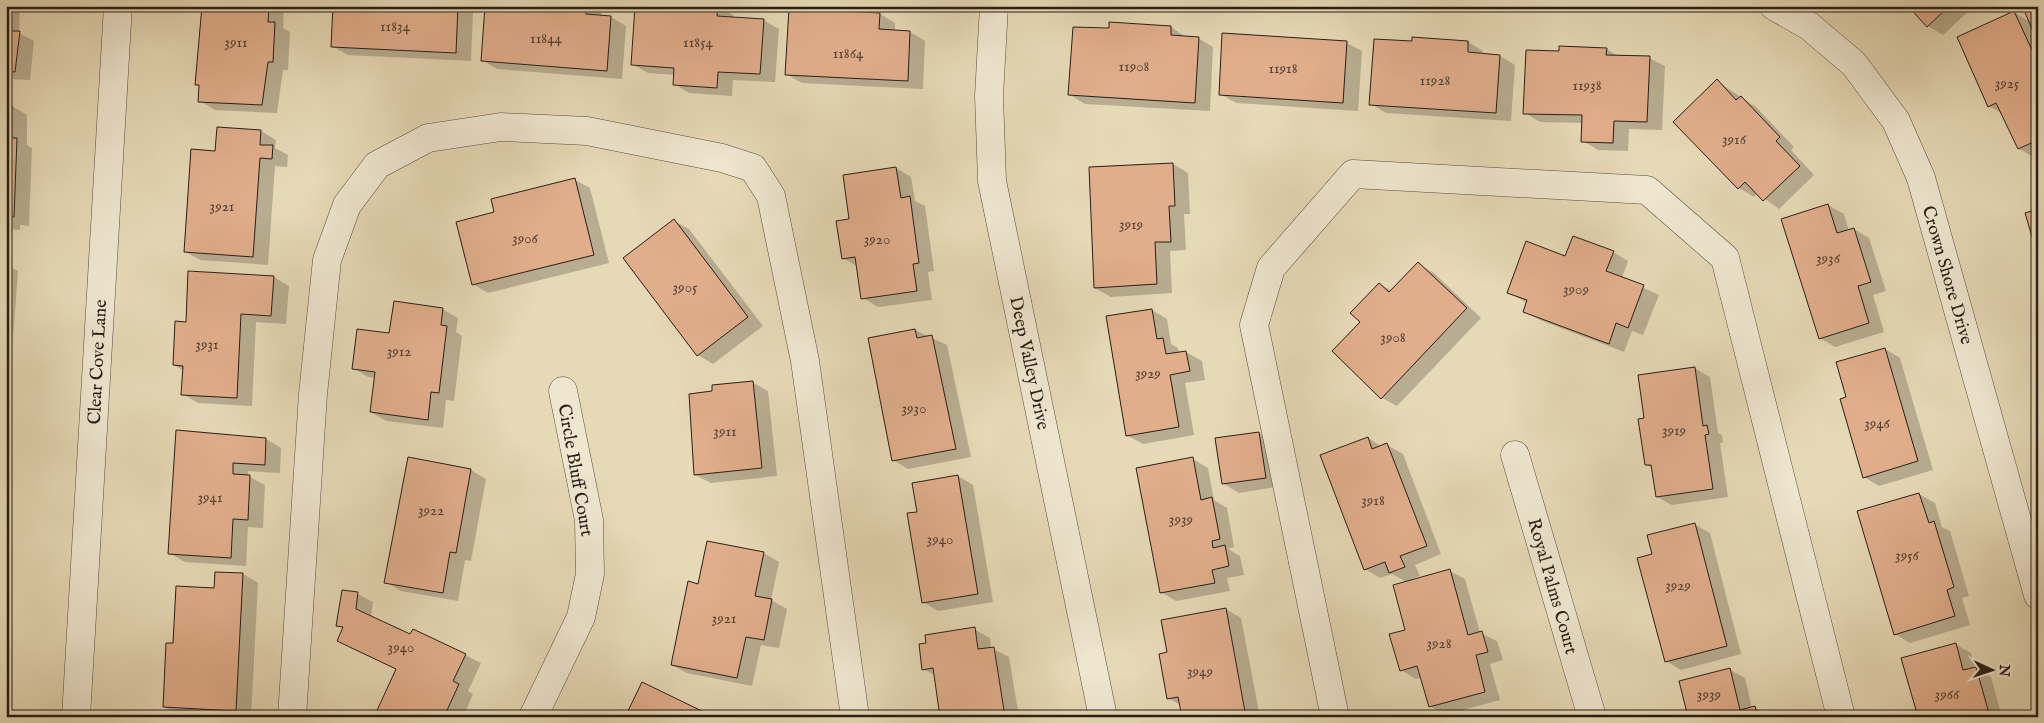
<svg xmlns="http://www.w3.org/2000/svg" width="2044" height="723" viewBox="0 0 2044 723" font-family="'IM FELL English',serif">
<rect width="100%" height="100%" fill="#e6d9b6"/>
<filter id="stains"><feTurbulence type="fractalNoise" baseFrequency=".004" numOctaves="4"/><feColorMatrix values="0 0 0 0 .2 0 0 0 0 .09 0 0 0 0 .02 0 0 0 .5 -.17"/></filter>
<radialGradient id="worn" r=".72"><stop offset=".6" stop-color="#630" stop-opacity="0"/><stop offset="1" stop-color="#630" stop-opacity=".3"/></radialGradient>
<!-- shadow -->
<g fill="#0003">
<path d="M6,6H20L19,33L34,41L30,80L6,79Z"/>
<path d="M203,6H284L283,28L290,32L288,70H283L277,113L215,110L200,101V86L197,84Z"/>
<path d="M334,6H465L473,11L471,61L348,55L332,46Z"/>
<path d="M486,6H597L602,9L601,16L611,17L626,26L622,79L497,69L482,60Z"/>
<path d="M636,6H718L733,15V18L763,20L779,29L775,82L733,80L732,96L689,93L674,84L675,75L648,73L632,64Z"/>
<path d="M1910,6H1974L1943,35L1928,26Z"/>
<path d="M2038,6V32L2033,30L2038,40V156L2034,157L2019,149L2002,113L1989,106L2014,12L2030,22Z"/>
<path d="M880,14L895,23V31L910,32L925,41L923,89L802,83L786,74Z"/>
<path d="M1171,27L1186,37L1198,38L1213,47L1210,111L1085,104L1070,95L1110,30Z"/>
<path d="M1224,34L1347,43L1362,51L1358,111L1236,103L1220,94Z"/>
<path d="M1413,38L1468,42L1483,51V55L1500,56L1515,65L1511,121L1386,113L1371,104L1413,42Z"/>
<path d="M1606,49L1620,57L1649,58L1665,66L1662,130L1629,129L1628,151L1598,150L1583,141V123L1540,122L1525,113L1560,52Z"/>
<path d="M1717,81L1756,107L1794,147L1791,150L1814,175L1779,209L1757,193L1754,197L1739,188Z"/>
<path d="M6,106H12L27,115V145L32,148L29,226L20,225V230L6,229Z"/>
<path d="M218,129L261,131L276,140L275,148L288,155L287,167L275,166L268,265L201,260L185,252L216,152Z"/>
<path d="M1173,164L1188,173L1190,214H1184L1186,250L1170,251L1172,293L1111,297L1095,288Z"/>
<path d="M896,168L911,177L915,201L925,206L934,271L928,272L932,300L878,307L863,298L858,267L843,258L850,220Z"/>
<path d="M575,180L590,188L609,263L488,293L473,284L496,213Z"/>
<path d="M1828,205L1844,214L1849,231L1854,229L1869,238L1886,291L1873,295L1884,332L1835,347L1820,338Z"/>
<path d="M674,221L689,229L763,326L713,364L698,355L624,258Z"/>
<path d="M1613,252L1628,261L1622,278L1659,295L1643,335L1632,331L1624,352L1540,320L1524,311L1527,303L1508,292L1566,258Z"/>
<path d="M1419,264L1434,273L1481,318L1397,406L1382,398L1361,322L1380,284L1392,291Z"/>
<path d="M6,265L18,271L9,392H6Z"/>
<path d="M274,277L289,286L286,324L256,322L252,406L198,403L183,394L184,371L174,365L187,323Z"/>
<path d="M442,309L458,318L456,332L462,336L454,401L446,400L443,428L386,421L371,412L376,378L368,377L353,368Z"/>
<path d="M1152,310L1167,319L1171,344L1178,348L1179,353L1186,352L1202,361L1205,380L1185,383L1194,435L1143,444L1128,436Z"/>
<path d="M915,330L947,345L971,457L908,469L893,460Z"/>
<path d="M1885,349L1900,358L1933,470L1879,486L1864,477Z"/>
<path d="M1695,368L1710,377L1718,433L1722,435L1723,442L1720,443L1728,497L1672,505L1657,497L1653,468L1646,465V419Z"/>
<path d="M752,382L768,391L777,476L711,483L695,475Z"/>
<path d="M177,431L266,439L281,448L280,473L248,471V476L265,485L263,528L248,527L246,566L185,562L169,553Z"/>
<path d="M1259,433L1274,442L1281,486L1239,493L1224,484Z"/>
<path d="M1368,438L1382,447L1387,445L1403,454L1441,554L1415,565L1420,576L1411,579L1412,581L1450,571L1465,579L1480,633L1497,641L1503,660L1490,664L1500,700L1445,715L1430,706L1422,678L1416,679L1401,670L1407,630V582L1392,574L1380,578L1365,569Z"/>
<path d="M409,459L471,470L486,479L471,561L465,560L458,601L401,591L386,582Z"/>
<path d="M1193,459L1208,468L1214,500L1227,508L1234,547L1228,549L1240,556L1244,575L1227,578L1230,591L1176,601L1161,592Z"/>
<path d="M958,476L973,485L993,602L938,611L923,602L918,513Z"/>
<path d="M6,487L10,490L8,541H6Z"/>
<path d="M1919,494L1935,503L1942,527L1950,531L1969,596L1962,598L1970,625L1910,643L1895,634Z"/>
<path d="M1694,524L1710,533L1741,654L1681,670L1666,661Z"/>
<path d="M764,553L779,562L771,600L787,609L779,648L761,645L752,686L687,673L672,665L699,585Z"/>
<path d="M243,574L258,583L251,717L179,715L164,707L175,644L215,589Z"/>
<path d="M358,594L373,602L371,617L411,636L465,655L481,663L468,691L473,694L463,717H375L397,670L338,641L344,629L337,625Z"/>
<path d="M1226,609L1241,618L1260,717H1183L1181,705L1168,698V653Z"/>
<path d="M974,629L990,638L991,648L1009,657L1019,717H942L936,676L923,669Z"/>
<path d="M1955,644L1971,653L1975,668L1991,677L2002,717H1919Z"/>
<path d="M1730,670L1745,678L1752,708H1755L1770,717H1689Z"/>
</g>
<!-- building -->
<g fill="#e1ae8c" stroke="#281e16">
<path d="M202,6H269L268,22H275L273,62H268L262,105L198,102L199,85H195Z"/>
<path d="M333,6H458L456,53L331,47Z"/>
<path d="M485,6H586V14L611,16L607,71L481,61Z"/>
<path d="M635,6H718L717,16L764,19L760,74L718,72L717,88L673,85L674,68L631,65Z"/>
<path d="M1908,6H1949L1927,27Z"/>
<path d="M2022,6H2038V29L2033,31Z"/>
<path d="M789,8L880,13L879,29L910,31L908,81L785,75Z"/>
<path d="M2014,11L2038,63V140L2018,149L1996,103L1988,107L1957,37Z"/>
<path d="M1109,22L1171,26V35L1199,37L1195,103L1068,95L1073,27L1109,28Z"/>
<path d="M6,31H20L15,72L6,71Z"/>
<path d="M1222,33L1347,41L1343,103L1219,95Z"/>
<path d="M1412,37L1468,41V52L1500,55L1496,113L1369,105L1374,39L1412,41Z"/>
<path d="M1559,46L1607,48L1606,55L1650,56L1647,122L1614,121L1613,143L1581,142L1582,115L1523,114L1526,50L1559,51Z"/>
<path d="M1717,79L1736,100L1741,96L1780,137L1776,141L1800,166L1763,201L1745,182L1738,189L1673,122Z"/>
<path d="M6,104L12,105V138H17L14,217H6Z"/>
<path d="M217,127L261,130L260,145H273L272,159L260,158L253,257L184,252L191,149L215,151Z"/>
<path d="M1173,163L1175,206H1169L1171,242H1155L1157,284L1094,288L1089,167Z"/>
<path d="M896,167L901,198L910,196L919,263L913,264L917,291L861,299L855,257L842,259L836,221L849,219L843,175Z"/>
<path d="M575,178L594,255L472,285L456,222L494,212L491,199Z"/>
<path d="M1828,204L1837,233L1854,228L1871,282L1858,286L1869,323L1819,339L1781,219Z"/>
<path d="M2038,209V257L2025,213Z"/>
<path d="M674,219L748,317L697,356L623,258Z"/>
<path d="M1573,236L1614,251L1606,271L1644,285L1628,328L1616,323L1609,344L1523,312L1527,300L1507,293L1526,241L1565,256Z"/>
<path d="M1418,262L1467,308L1381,399L1332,351L1360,322L1350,313L1379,283L1389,292Z"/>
<path d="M188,271L274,276L271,316L241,314L237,398L181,395L183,366L173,365L175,321L186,322Z"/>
<path d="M394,301L443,308L441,325L447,326L439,393L431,392L428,420L370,412L375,372L352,369L357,329L389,333Z"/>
<path d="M1152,309L1157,339L1163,338L1166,354L1186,351L1190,371L1170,375L1179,427L1126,436L1106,316Z"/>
<path d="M915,329L917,338L932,335L956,449L892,461L868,338Z"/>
<path d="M1885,348L1918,461L1863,478L1840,399L1846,397L1836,362Z"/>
<path d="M1695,367L1703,426L1707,425L1709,434L1705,435L1713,489L1656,497L1651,465H1645L1638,419L1644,418L1638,375Z"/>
<path d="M753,381L762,468L694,475L689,394L712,391V385Z"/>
<path d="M176,430L266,438L265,465L233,463V474L250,475L248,520L233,519L231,558L168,554Z"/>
<path d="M1259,432L1266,478L1222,484L1215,438Z"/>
<path d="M1368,437L1372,449L1387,443L1427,546L1400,556L1405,567L1389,573L1385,562L1364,570L1320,455Z"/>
<path d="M408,457L471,469L456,553L450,552L443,593L384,583Z"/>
<path d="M1193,457L1201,500L1212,497L1220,539L1212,541L1213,548L1225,545L1229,566L1212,570L1215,583L1160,593L1136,468Z"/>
<path d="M958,475L978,594L922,603L907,513L917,512L912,483Z"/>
<path d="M1919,493L1929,523L1934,521L1954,587L1947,590L1955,616L1894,635L1857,511Z"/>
<path d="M1695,523L1727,646L1665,662L1637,558L1652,554L1647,535Z"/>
<path d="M707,541L764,552L755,596L772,599L764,640L746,637L737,678L671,665L688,581L698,584Z"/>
<path d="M1450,569L1468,635L1482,631L1488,652L1476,655L1485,692L1429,707L1417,666L1400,671L1389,634L1405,630L1393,585Z"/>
<path d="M215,572L243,573L236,711L163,707L166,643H173L176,586L214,588Z"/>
<path d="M342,590L358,592L356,609L410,634L413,629L466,654L453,681L459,684L444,717H374L396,669L337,641L343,627L336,626Z"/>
<path d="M1226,608L1246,717H1182L1178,697L1167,699L1159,654L1167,652L1161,620Z"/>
<path d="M975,627L978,649L994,647L1005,717H940L933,668L922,670L919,644L926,643L925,635Z"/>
<path d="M1956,643L1963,670L1976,667L1990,717H1918L1901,658Z"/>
<path d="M1730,668L1740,710L1755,706L1758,717H1688L1679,681Z"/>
<path d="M642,682L708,714L706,717H625Z"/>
</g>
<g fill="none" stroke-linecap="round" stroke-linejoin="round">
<!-- minor casing -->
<g stroke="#584d3e" stroke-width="29">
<g id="minor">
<path d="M994,6L989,96L992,181L1103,717"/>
<path d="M1774,6L1809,26L1854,64L1896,121L1921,178L2038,595"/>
<path d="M1515,455L1592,717"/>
<path d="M76,717L118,6"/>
<path d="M292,717L313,394L327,260L347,205L377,165L428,138L501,127L587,131L722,158L753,168L771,196L805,361L855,717"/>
<path d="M533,717L581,617L590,574L589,520L563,391"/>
<path d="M1335,717L1254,325L1271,268L1353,174L1647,190L1725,258L1841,717"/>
</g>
</g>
<!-- minor -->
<use href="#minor" stroke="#efe6d0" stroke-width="28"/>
</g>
<g text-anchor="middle" stroke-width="5" stroke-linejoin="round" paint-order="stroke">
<!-- number labels -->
<g font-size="15" fill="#564234">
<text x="395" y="31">11834</text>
<text x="546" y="43">11844</text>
<text x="236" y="47">3911</text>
<text x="698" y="47">11854</text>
<text x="848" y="58">11864</text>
<text x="1134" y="71">11908</text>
<text x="1283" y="73">11918</text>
<text x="1435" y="85">11928</text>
<text x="2007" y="88">3925</text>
<text x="1587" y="90">11938</text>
<text x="1734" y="144">3916</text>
<text x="222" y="211">3921</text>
<text x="1131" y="229">3919</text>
<text x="525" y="243">3906</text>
<text x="877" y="244">3920</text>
<text x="1828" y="263">3936</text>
<text x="685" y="292">3905</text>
<text x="1576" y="294">3909</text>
<text x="1393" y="342">3908</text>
<text x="207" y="349">3931</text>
<text x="399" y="356">3912</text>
<text x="1148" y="378">3929</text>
<text x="914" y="413">3930</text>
<text x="1877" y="428">3946</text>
<text x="1674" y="435">3919</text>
<text x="725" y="436">3911</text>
<text x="210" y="502">3941</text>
<text x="1373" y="505">3918</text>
<text x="431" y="515">3922</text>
<text x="1181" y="524">3939</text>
<text x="940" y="544">3940</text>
<text x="1907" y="560">3956</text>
<text x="1678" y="590">3929</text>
<text x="724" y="623">3921</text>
<text x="1439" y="648">3928</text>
<text x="401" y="652">3940</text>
<text x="1200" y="676">3949</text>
<text x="1709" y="699">3939</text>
<text x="1947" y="699">3966</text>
</g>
<!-- street labels -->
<g font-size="18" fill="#281e16" stroke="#efe6d0">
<text transform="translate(1948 275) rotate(74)" y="6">Crown Shore Drive</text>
<text transform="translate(97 362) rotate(-87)" y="6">Clear Cove Lane</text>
<text transform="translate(1030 363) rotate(78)" y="6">Deep Valley Drive</text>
<text transform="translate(576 470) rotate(80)" y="6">Circle Bluff Court</text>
<text transform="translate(1553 586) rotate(74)" y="6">Royal Palms Court</text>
</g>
</g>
<!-- margin -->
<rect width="2044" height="723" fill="none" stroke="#e6d9b6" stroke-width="25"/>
<rect x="8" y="8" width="2029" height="708" fill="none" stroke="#281e16" stroke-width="2.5"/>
<rect x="12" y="12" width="2019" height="698" fill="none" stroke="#281e16"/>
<!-- north arrow -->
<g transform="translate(1992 670) rotate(93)" stroke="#efe6d0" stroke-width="4" paint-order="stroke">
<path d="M0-4L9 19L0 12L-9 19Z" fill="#281e16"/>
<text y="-8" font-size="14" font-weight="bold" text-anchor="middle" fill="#281e16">N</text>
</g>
<rect width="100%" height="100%" filter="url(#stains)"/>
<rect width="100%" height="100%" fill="url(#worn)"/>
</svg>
